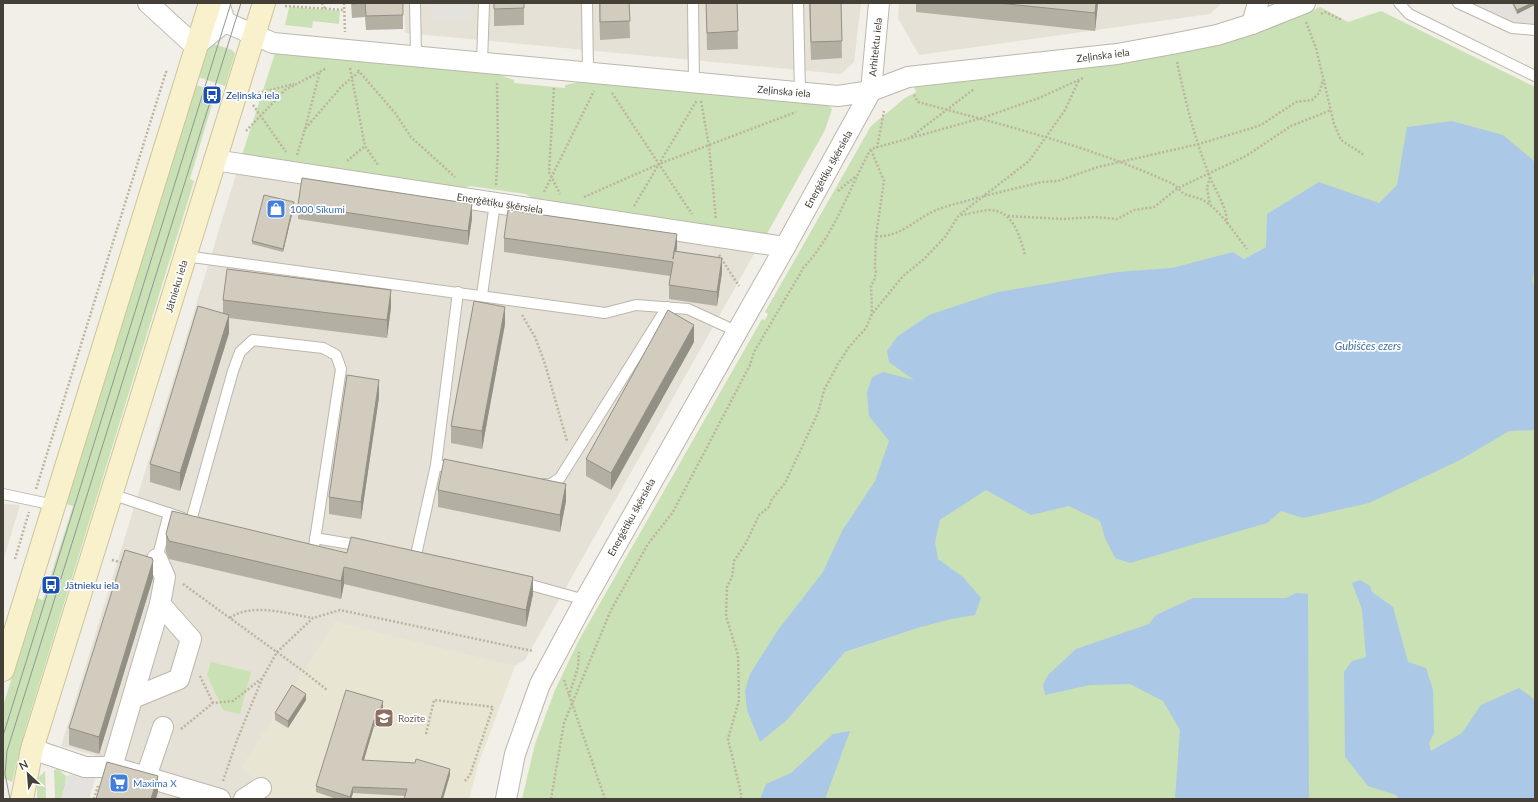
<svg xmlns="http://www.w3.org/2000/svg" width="1538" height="802" viewBox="0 0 1538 802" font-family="Lato,sans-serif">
<rect width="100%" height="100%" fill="#f1efe7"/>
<!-- residential -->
<g fill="#e5e1d6">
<path d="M404,3H861L854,62L841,74L405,33Z"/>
<path d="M899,3H1222L1210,14L919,55L898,18Z"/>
<path d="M241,158L762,240L525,660L268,799H156L163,774L61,746Z"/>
<path d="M3,504L20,505L3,561Z"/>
</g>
<!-- industrial -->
<path fill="#e4e1dc" d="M1449,3H1535V35L1506,30Z"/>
<!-- education -->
<path fill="#e9e5d3" d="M335,622L515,666L478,765L469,799H268V797L242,766Z"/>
<!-- green -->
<g fill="#c9e1b5" fill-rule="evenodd">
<path d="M291,7L340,11L339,24L313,21L312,28L285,25L289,8Z"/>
<path d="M1320,7L1348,22L1381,11L1535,87V799H522L535,744L555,690L579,640L762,319L765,320L768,314L765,312L871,126L905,98L916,92L913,84C1007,74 1102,68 1194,50C1237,42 1280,24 1320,7ZM1266,247L1224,299L1233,252L1244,259ZM985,490L940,520L896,582L929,620L921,627L845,652L787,720L942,496Z"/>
<path d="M211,43L232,50L235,54L225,86L198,77L208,45Z"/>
<path d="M276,50L488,71L514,80V83L565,88V85L589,80L826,103L832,109L825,130L764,239L542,205L526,194L470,186L456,189L242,155Z"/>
<path d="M196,85L216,91L190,179L194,181L25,730L12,782L3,778V706L37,598L43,600L73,506L66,504Z"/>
<path d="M211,662L251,672L240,714L223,710L207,675Z"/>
<path d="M58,769L66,776L65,786L61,799H55L54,770Z"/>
<path d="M45,771L46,799H37V779Z"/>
</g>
<!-- parking -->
<g fill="#e3e2df">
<path d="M433,3H472L471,19L433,18Z"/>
<path d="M91,771L97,773L89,799H61L65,786L66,776Z"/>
</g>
<!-- water -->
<g fill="#abc8e7">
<path d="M1452,121L1503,135L1533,160L1535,164V267L1532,281L1535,288V430L1509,431L1460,460L1369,503L1303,518L1281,511L1267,523L1130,563L1115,558L1105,538L1100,521L1069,506L1031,515L986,490L940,520L935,542L938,559L963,577L981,598L975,615L951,619L921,627L845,652L787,720L760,742L747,710L745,691L750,674L778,630L823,572L842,531L875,481L889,441L869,416L867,392L872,377L883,372L914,380L889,362L887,351L897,337L929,315L998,292L1117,272L1172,268L1233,252L1244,259L1266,247L1267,214L1319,182L1379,203L1397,185L1407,127Z"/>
<path d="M1360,580L1370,586L1372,592L1393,607L1408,662L1426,668L1433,690L1434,733L1429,743L1431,751L1462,733L1481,705L1519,688L1535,700V799H1399L1396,795L1368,786L1345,757L1344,672L1352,661L1366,657L1362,609L1352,583Z"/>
<path d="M1296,593L1308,594L1309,799H1175L1180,730L1163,701L1130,684L1090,685L1045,695L1043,685L1048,675L1076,649L1149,624L1156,615L1193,598H1286Z"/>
<path d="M850,731L825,799H760L766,784L791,773L833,734Z"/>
</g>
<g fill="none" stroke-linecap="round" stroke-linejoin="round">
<!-- lane casing -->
<g stroke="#bcb7ab" stroke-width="12">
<g id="lane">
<path d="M415,3L416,56"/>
<path d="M587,3L588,72"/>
<path d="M693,3L694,82"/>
<path d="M798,3L800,92"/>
<path d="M1399,3L1409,14L1535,76"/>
<path d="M1458,3L1512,28L1535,30"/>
<path d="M482,63L484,3"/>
<path d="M185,256L605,313L636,305L688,309L736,331"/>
<path d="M482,295L495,203"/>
<path d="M436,465L455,468"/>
<path d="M544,484L549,485L560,478L667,307"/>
<path d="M3,494L54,505"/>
<path d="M111,494L183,518"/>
<path d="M191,521L233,371L240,352L253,340L323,348L336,355L341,369L313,553L309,552"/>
<path d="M315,538L362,546"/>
<path d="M416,555L436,465L458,292"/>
<path d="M157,559L169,513"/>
<path d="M520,582L585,600"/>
</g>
</g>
<!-- street casing -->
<g stroke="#bcb7ab" stroke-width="22">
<g id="street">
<path d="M148,3L195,46L225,22"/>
<path d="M219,3L225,22L273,43L838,96L871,91L908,77L1117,54L1172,44L1217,35L1252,24L1305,3"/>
<path d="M1252,24L1258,3"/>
<path d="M214,160L785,247"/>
<path d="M133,698L179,679L191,639L160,604"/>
<path d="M32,749L85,767H112L220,799"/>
<path d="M112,767L160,604L165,577L157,559"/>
<path d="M146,777L163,727"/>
<path d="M244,799L261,788"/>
<path d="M506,799L515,754L540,684L585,600L785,247L871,91L879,3"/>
</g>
</g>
<!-- secondary casing -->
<g stroke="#cbc49c" stroke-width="24">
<g id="secondary">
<path d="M3,670L210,3"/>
<path d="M22,799L32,749L264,3"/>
</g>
</g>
<!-- path -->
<g stroke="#bcb49e" stroke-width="2.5" stroke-dasharray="2 2" stroke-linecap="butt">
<path d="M322,3L325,9"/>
<path d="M344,3L345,32"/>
<path d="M285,6L344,10"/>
<path d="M1321,14L1325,12L1342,20"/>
<path d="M1306,22L1316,48L1334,124L1341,140L1364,155"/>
<path d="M1177,62C1185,99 1194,137 1208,172C1214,190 1227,205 1227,224"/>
<path d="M350,68L365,146L378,165"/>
<path d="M358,70L395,113L411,137L455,177"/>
<path d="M554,88L549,172L560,194"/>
<path d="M258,93L294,84"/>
<path d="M612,93L692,214"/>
<path d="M914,95L918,102C1003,125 1090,146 1171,183C1176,185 1179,191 1185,194C1194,198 1201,197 1210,205C1224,216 1235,234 1247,249"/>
<path d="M701,101L709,146L716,219"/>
<path d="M253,105L286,152"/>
<path d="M305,129L320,71"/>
<path d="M246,131L285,90L327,68"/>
<path d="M911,137L974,89"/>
<path d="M877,148L884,111"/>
<path d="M871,150L884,181L876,236L875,267L876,272L874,281L871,285L872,314"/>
<path d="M297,155L305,129L341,87L360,71"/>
<path d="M347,161L365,146"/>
<path d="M1210,177L1207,188L1210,205"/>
<path d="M496,185L498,150L497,82"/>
<path d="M838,191L856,176"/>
<path d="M544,192L594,91"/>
<path d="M984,196L1042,182L1058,181L1098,167L1199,144L1252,128L1261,125L1296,102L1312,100L1319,93L1323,80"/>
<path d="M584,197L659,164L796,112"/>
<path d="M634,206L697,100"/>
<path d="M961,215C969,214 979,211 989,210C1013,210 1020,236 1025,255"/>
<path d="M1008,216L1063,219L1095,217L1117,219L1134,210L1154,207L1178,188L1246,156L1291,126L1331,110"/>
<path d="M876,236C898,238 914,221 932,212C947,205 964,202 980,197"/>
<path d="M719,255L739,286"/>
<path d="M522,315L535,337L545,364L567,441"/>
<path d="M36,489L166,72L169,73"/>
<path d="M15,559L29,512"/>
<path d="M112,560L123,563"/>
<path d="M183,584L303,671L327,690"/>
<path d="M230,618C252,602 288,614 313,618"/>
<path d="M200,676L213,703"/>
<path d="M564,680L605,799"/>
<path d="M569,696L578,667L579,652"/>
<path d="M181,729L213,703L233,701L261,679"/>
<path d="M426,734L434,700L493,707L470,775L464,782"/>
<path d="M223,781L237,740L262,679L277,652L313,618L340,610L533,651"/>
<path d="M94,799L98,786"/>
<path d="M551,799L564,723L611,610L648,544L673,512L750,365L754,352L804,267C835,234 849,188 871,149L982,118L1039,98L1083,78"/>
<path d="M741,799V793L728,739L739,700L738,655L726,616L727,587L732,577L734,561L746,543L759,515L769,507L772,499L785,483L818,413L824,390L838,364L849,347L866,328L872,314L903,276L923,260L945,237L959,215L1029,161L1065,110L1079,80"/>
</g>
<!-- lane -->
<use href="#lane" stroke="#fff" stroke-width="10"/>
<!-- street -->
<use href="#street" stroke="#fff" stroke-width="20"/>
<!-- secondary -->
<use href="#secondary" stroke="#f8f1cb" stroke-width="22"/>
<!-- tram -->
<g stroke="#959595" stroke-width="1">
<path d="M3,736L231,3"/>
<path d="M10,799L5,774L7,751L241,3"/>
</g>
</g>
<!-- wall -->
<g fill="#b4afa3">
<path d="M351,3H403V29L366,30L365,17L352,18Z"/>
<path d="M494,3H524V25L494,26Z"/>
<path d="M599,3H629L630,38L600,40Z"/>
<path d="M706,3H737L738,49L707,50Z"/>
<path d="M809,3H841L842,58L811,60Z"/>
<path d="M916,3H1098L1095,31L916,12Z"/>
<path d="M1512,3H1535L1517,14Z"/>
<path d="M298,205L472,218L468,245L298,219Z"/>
<path d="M294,206L283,252L252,244V241Z"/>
<path d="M504,238L677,247L676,251L722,272L717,306L669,299V285L670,276L504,252Z"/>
<path d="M223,300L391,307L387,338L229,318V333L180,491L150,482V464L223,314Z"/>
<path d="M505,324L482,449L451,443V426Z"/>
<path d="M694,342L611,490L586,476V459Z"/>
<path d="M379,397L361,519L329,514V497Z"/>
<path d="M438,490L566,501L560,532L438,507Z"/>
<path d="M166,534L347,553L533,594L526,627L344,584L341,599L169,559L166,552Z"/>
<path d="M153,578L99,754L69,745V728Z"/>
<path d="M306,700L288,728L275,720V713Z"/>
<path d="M383,708L377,727L374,726L363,760L450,775L405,796L353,793L351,799H337L316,792V786Z"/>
</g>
<!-- shaded-wall -->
<g fill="#928f85">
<path d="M1096,3H1098L1095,31V13Z"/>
<path d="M1532,3H1535V5L1517,14V10Z"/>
<path d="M294,202V206L283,252V249Z"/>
<path d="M472,204V218L468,245V231Z"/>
<path d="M677,234V247L673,273V259Z"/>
<path d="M722,258V272L717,306V292Z"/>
<path d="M391,290V307L387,338V320Z"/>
<path d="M505,307V324L482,449V431Z"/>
<path d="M229,315V333L180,491V473Z"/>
<path d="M694,325V342L611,490V473Z"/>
<path d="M379,380V397L361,519V502Z"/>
<path d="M566,484V501L560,532V515Z"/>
<path d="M153,561V578L99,754V737Z"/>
<path d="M344,567V584L341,599V581Z"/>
<path d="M533,577V594L526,627V610Z"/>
<path d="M306,694V700L288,728V721Z"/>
<path d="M383,701V708L377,727V721Z"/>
<path d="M374,720V726L362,767V760Z"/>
<path d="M450,769V775L443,799H441Z"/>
<path d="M158,776V792L156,799H151Z"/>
<path d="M353,787V793L351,799H350V797Z"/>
</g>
<!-- building -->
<g fill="#d1ccbe" stroke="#928f85">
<path d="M352,3H403V15L366,16L365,3L352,4Z"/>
<path d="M494,3H524V8L494,9Z"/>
<path d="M600,3H629L630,21L600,22Z"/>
<path d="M706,3H737L738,31L707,33Z"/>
<path d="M810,3H841L842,41L811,42Z"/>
<path d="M998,3H1096L1095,13Z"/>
<path d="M1513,3H1532L1517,10Z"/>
<path d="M302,178L472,204L468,231L298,205Z"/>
<path d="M264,195L294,202L283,249L252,241Z"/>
<path d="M508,210L677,234L673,259L674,251L722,258L717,292L669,285L673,262L504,238Z"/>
<path d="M227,269L391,290L387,320L223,300Z"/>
<path d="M474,301L505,307L482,431L451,426Z"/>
<path d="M198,306L229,315L180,473L150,464Z"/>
<path d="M668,310L694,325L611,473L586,459Z"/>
<path d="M347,375L379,380L361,502L329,497Z"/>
<path d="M444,459L566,484L560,515L438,490Z"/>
<path d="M172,511L347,553L351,537L533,577L526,610L344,567L341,581L169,541L166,534Z"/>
<path d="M125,550L152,558L153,561L99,737L69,728Z"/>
<path d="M292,685L306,694L288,721L275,713Z"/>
<path d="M346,690L383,701L377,721L374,720L362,760L415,763L416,759L450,769L441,799H404L407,789L353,787L350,797L316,786Z"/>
<path d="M107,762L158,776L151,799H96Z"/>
</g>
<!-- icons -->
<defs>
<g id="bus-square" transform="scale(1)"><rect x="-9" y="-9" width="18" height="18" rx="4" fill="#1a4fb4" stroke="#fff"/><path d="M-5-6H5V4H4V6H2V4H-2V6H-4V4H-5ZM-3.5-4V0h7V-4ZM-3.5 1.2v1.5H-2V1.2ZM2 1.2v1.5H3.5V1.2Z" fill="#fff"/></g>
<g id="shop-square" transform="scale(1)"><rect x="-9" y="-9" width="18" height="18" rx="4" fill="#3f7fe0" stroke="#fff"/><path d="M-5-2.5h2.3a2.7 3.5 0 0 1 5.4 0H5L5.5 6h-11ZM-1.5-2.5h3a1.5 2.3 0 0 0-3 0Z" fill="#fff"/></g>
<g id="school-square" transform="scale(1)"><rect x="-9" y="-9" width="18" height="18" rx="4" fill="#8d6e63" stroke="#fff"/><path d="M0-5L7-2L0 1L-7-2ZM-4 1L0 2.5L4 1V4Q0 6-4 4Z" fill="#fff"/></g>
<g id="supermarket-square" transform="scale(1)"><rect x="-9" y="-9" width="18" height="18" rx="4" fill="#3f7fe0" stroke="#fff"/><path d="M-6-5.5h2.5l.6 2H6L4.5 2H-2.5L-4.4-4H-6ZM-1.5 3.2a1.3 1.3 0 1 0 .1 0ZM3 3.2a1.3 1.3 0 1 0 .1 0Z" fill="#fff"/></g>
</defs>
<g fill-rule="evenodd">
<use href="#bus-square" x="212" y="95"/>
<use href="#shop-square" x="276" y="209"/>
<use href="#bus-square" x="51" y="585"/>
<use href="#school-square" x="384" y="718"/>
<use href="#supermarket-square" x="119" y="783"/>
</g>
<g text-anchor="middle" stroke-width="3.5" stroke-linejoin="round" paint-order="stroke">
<!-- street labels -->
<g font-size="10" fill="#444037" stroke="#fff">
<text transform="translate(875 47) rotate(-84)" y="4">Arhitektu iela</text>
<text transform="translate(1103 55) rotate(-7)" y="4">Zeļinska iela</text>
<text transform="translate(784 91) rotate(5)" y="4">Zeļinska iela</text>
<text transform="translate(828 169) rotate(-61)" y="4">Enerģētiķu šķērsiela</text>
<text transform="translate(500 203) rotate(9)" y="4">Enerģētiķu šķērsiela</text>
<text transform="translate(176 286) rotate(-73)" y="4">Jātnieku iela</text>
<text transform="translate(631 517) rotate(-61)" y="4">Enerģētiķu šķērsiela</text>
</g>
<!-- transit labels -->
<g font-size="10" fill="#164399" stroke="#fff" text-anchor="start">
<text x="226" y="99">Zeļinska iela</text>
<text x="65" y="589">Jātnieku iela</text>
</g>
<!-- shop labels -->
<g font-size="10" fill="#366cbe" stroke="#fff" text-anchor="start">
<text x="290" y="213">1000 Sīkumi</text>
<text x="133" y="787">Maxima X</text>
</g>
<!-- education labels -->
<g font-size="10" fill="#785e54" stroke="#fff" text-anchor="start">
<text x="398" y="722">Rozīte</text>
</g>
<!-- water labels -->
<g font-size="11" font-style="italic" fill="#3e6ea2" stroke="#fff">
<text x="1368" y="350">Gubiščes ezers</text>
</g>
</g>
<!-- border -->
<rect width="1538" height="802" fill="none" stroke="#444037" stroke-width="8"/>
<!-- north arrow -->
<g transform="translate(28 774) rotate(334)" stroke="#ffffff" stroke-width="3" paint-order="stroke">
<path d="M0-3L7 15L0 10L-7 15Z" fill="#444037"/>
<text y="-6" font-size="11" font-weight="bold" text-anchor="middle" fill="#444037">N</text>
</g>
</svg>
